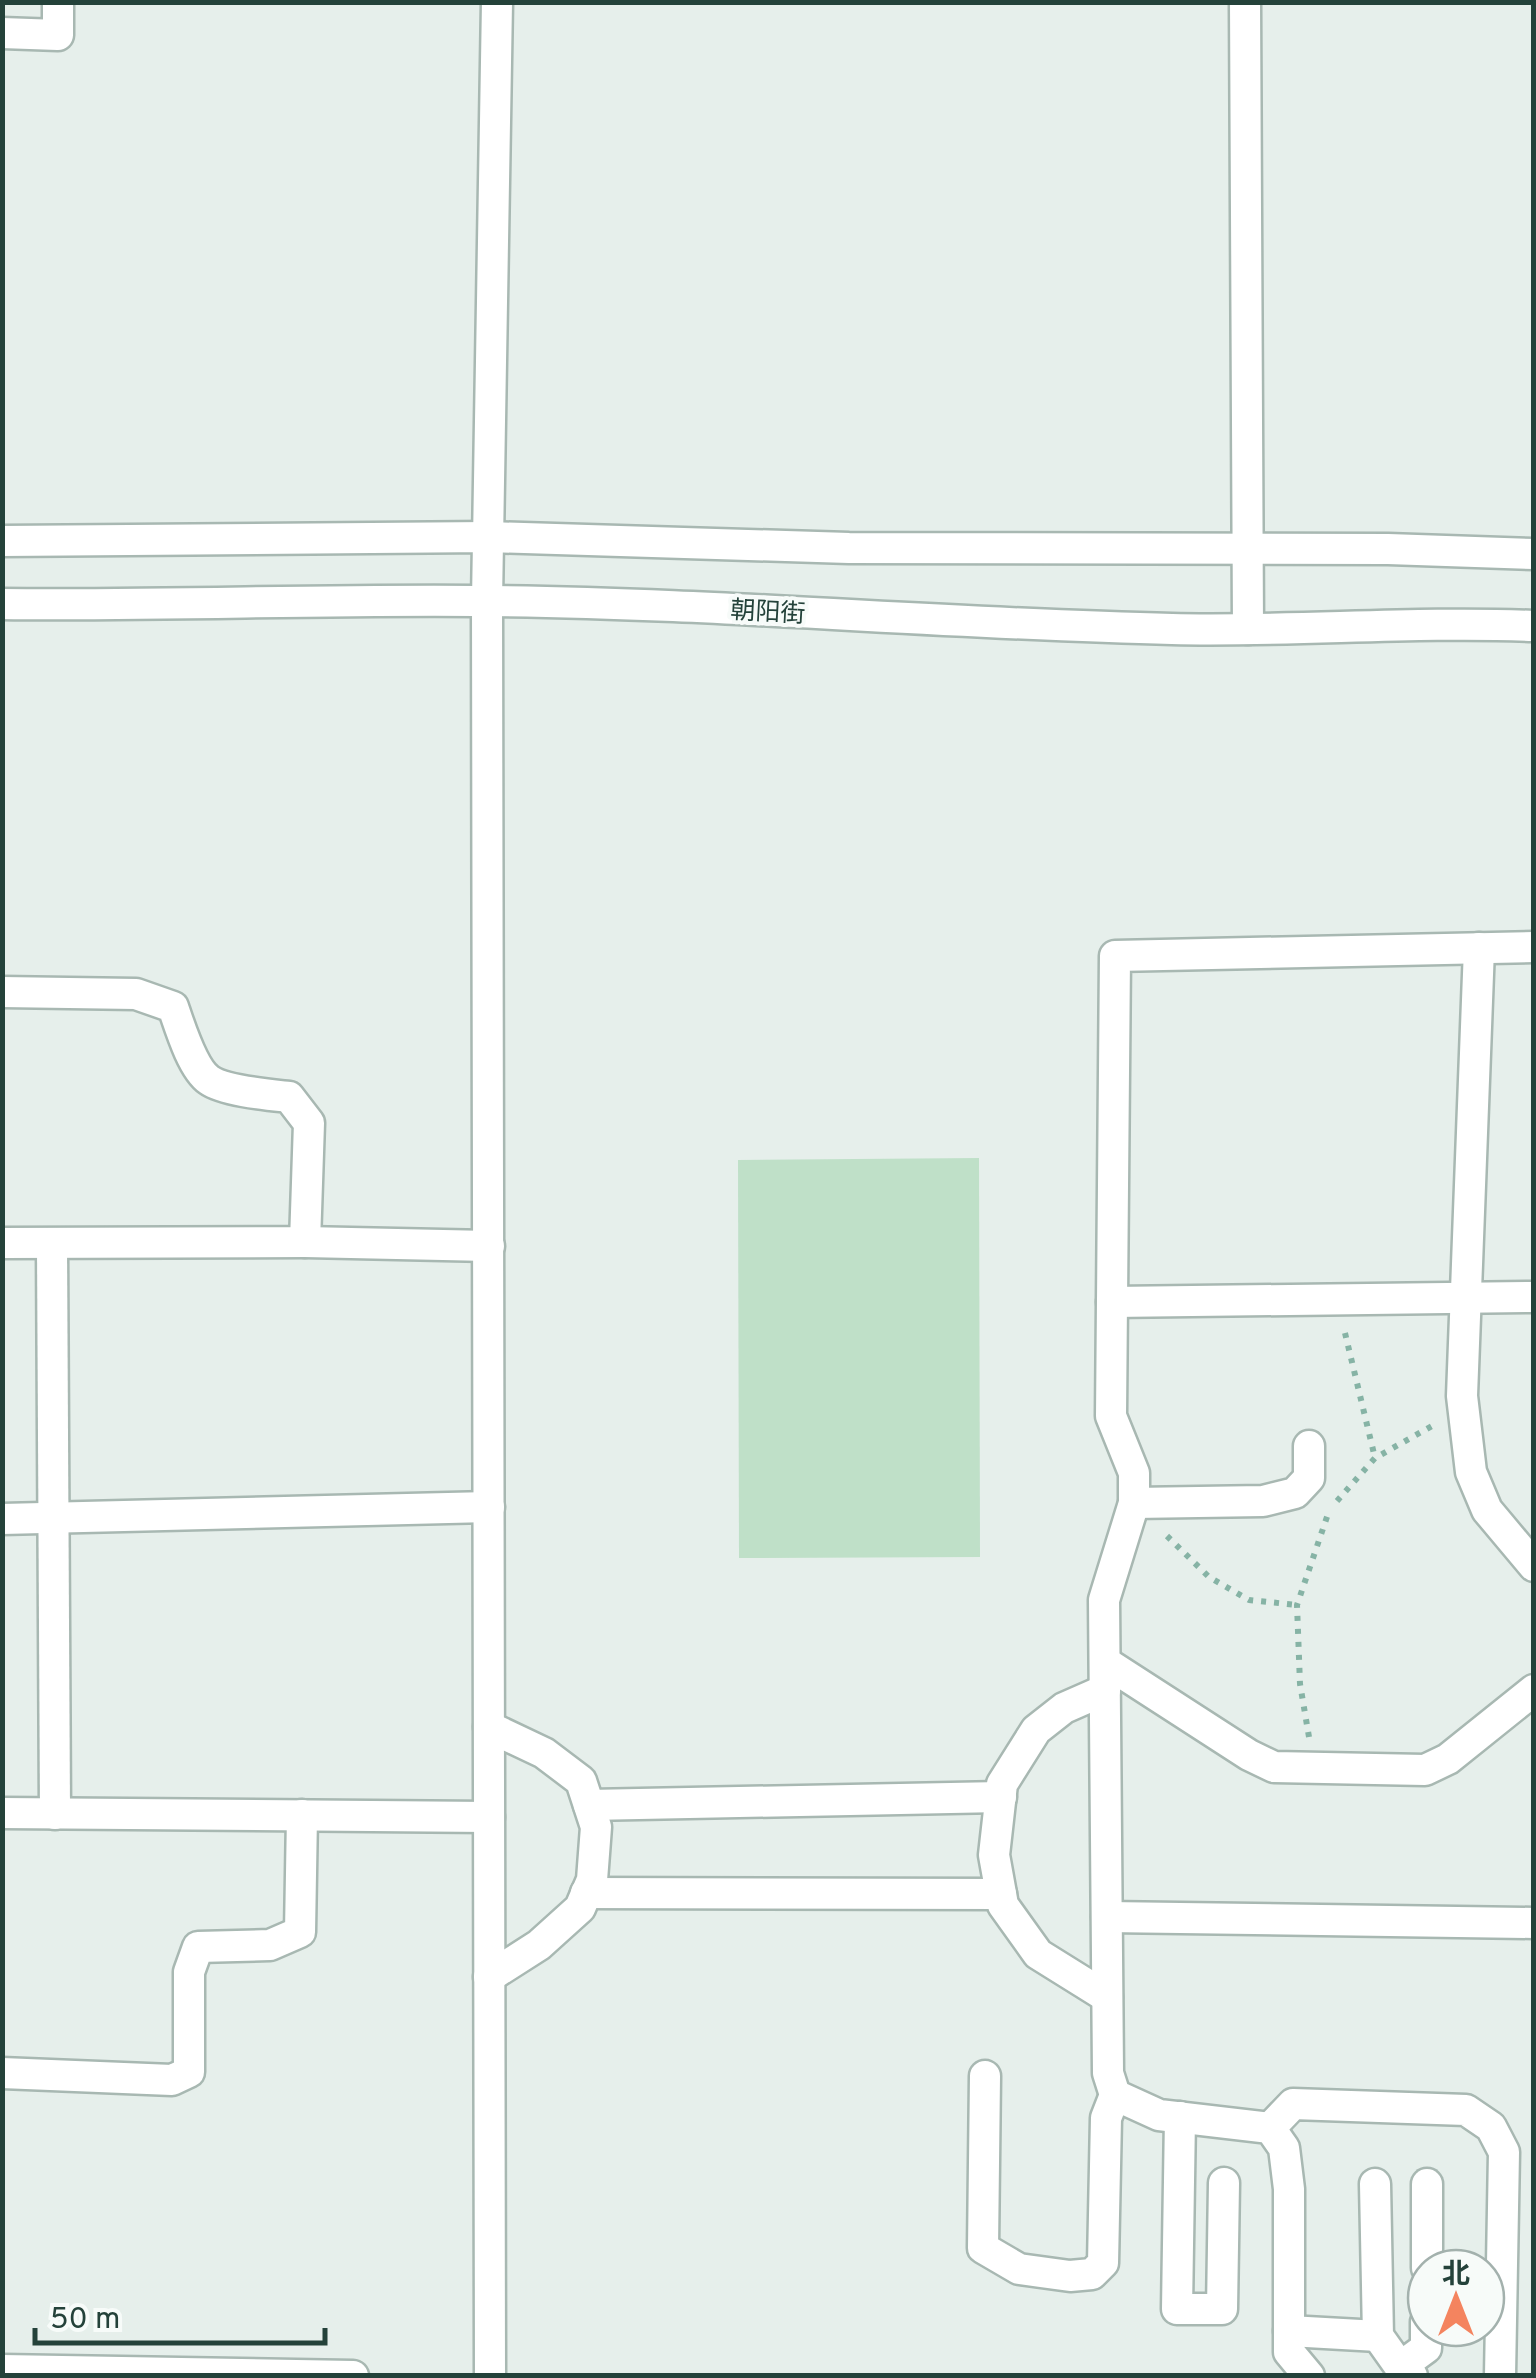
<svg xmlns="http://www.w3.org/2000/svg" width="1536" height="2378" viewBox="0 0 1536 2378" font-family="Overpass,'Noto Sans SC',sans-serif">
<rect width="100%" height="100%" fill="#e6efeb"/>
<!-- green -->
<path fill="#bfe0c8" d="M979,1158L980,1557L739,1558L738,1160Z"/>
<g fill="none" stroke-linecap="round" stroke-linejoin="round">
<!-- minor casing -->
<g stroke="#a8b8b2" stroke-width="35">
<g id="minor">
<path d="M1245,2L1248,629"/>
<path d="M2,33L58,35V2"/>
<path d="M2,541L489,537L849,548L1388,549L1534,554"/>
<path d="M2,604C164,606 326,599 487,601C716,603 944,624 1172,629C1292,632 1413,621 1534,626"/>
<path d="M1479,948L1462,1396L1471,1472L1487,1510L1534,1566"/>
<path d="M2,992L136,994L173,1007C180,1027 192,1068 209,1080C224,1091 271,1095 289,1097L309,1123L305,1242L2,1243"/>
<path d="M305,1242L489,1246"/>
<path d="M52,1244L55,1814"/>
<path d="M1112,1302L1534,1297"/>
<path d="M1134,1503L1263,1501L1295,1493L1309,1478V1446"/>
<path d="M2,1519L489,1507"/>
<path d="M1105,1662L1249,1755L1274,1767L1425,1770L1448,1759L1534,1690"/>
<path d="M1105,1690L1064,1708L1036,1730L1002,1784L994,1855L1003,1905L1038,1954L1107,1997"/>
<path d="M489,1727L544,1753L581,1781L596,1827L592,1880L580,1908L539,1945L489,1977"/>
<path d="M589,1805L1001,1797"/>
<path d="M2,1813L489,1817"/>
<path d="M586,1893L1001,1894"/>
<path d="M1107,1917L1534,1923"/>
<path d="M2,2073L172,2080L189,2072V1972L198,1947L270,1945L300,1932L302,1815"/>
<path d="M985,2076L983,2248L1019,2269L1070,2276L1092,2274L1103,2263L1106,2118L1115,2095"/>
<path d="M1180,2117L1177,2309H1222L1224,2183"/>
<path d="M1270,2128L1293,2104L1466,2110L1491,2127L1504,2152L1500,2376"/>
<path d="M1375,2184L1378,2336L1400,2367L1412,2376"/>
<path d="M1427,2268V2184"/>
<path d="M1289,2331L1378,2336"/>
<path d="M1400,2367L1426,2348V2322"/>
<path d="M2,2370L353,2376"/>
<path d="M490,2376L487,601L497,2"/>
<path d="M1309,2376L1289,2352V2189L1284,2148L1270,2128L1159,2115L1115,2095L1108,2073L1104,1600L1134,1503V1473L1111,1416L1115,956L1534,947"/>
</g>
</g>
<!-- path -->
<g stroke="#86b3a5" stroke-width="6" stroke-dasharray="5 8" stroke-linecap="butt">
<path d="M1345,1333L1375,1458"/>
<path d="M1337,1501L1375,1458L1432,1426"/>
<path d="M1167,1536L1209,1577L1249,1600L1297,1605"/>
<path d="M1309,1737L1300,1684L1297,1605L1329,1511"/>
</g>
<!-- minor -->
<use href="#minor" stroke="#fff" stroke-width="30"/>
</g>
<g text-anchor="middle" stroke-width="8" stroke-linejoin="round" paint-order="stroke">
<!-- street labels -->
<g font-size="25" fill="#24423a" stroke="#f7fbf9">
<text transform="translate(768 611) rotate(3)" y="9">朝阳街</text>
</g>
</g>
<!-- border -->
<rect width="1536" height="2378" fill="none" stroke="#24423a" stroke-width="10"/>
<!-- north arrow -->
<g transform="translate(1456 2298)"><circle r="48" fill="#f7fbf9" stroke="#a3b1ad" stroke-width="2.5"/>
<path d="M0-8L18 38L0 25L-18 38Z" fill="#f4845f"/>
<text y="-15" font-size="28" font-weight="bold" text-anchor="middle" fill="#24423a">北</text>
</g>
<!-- scale -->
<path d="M35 2328v15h290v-15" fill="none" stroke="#24423a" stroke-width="5"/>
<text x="50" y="2328" font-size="30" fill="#24423a" stroke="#f7fbf9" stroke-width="8" paint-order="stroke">50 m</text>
</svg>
